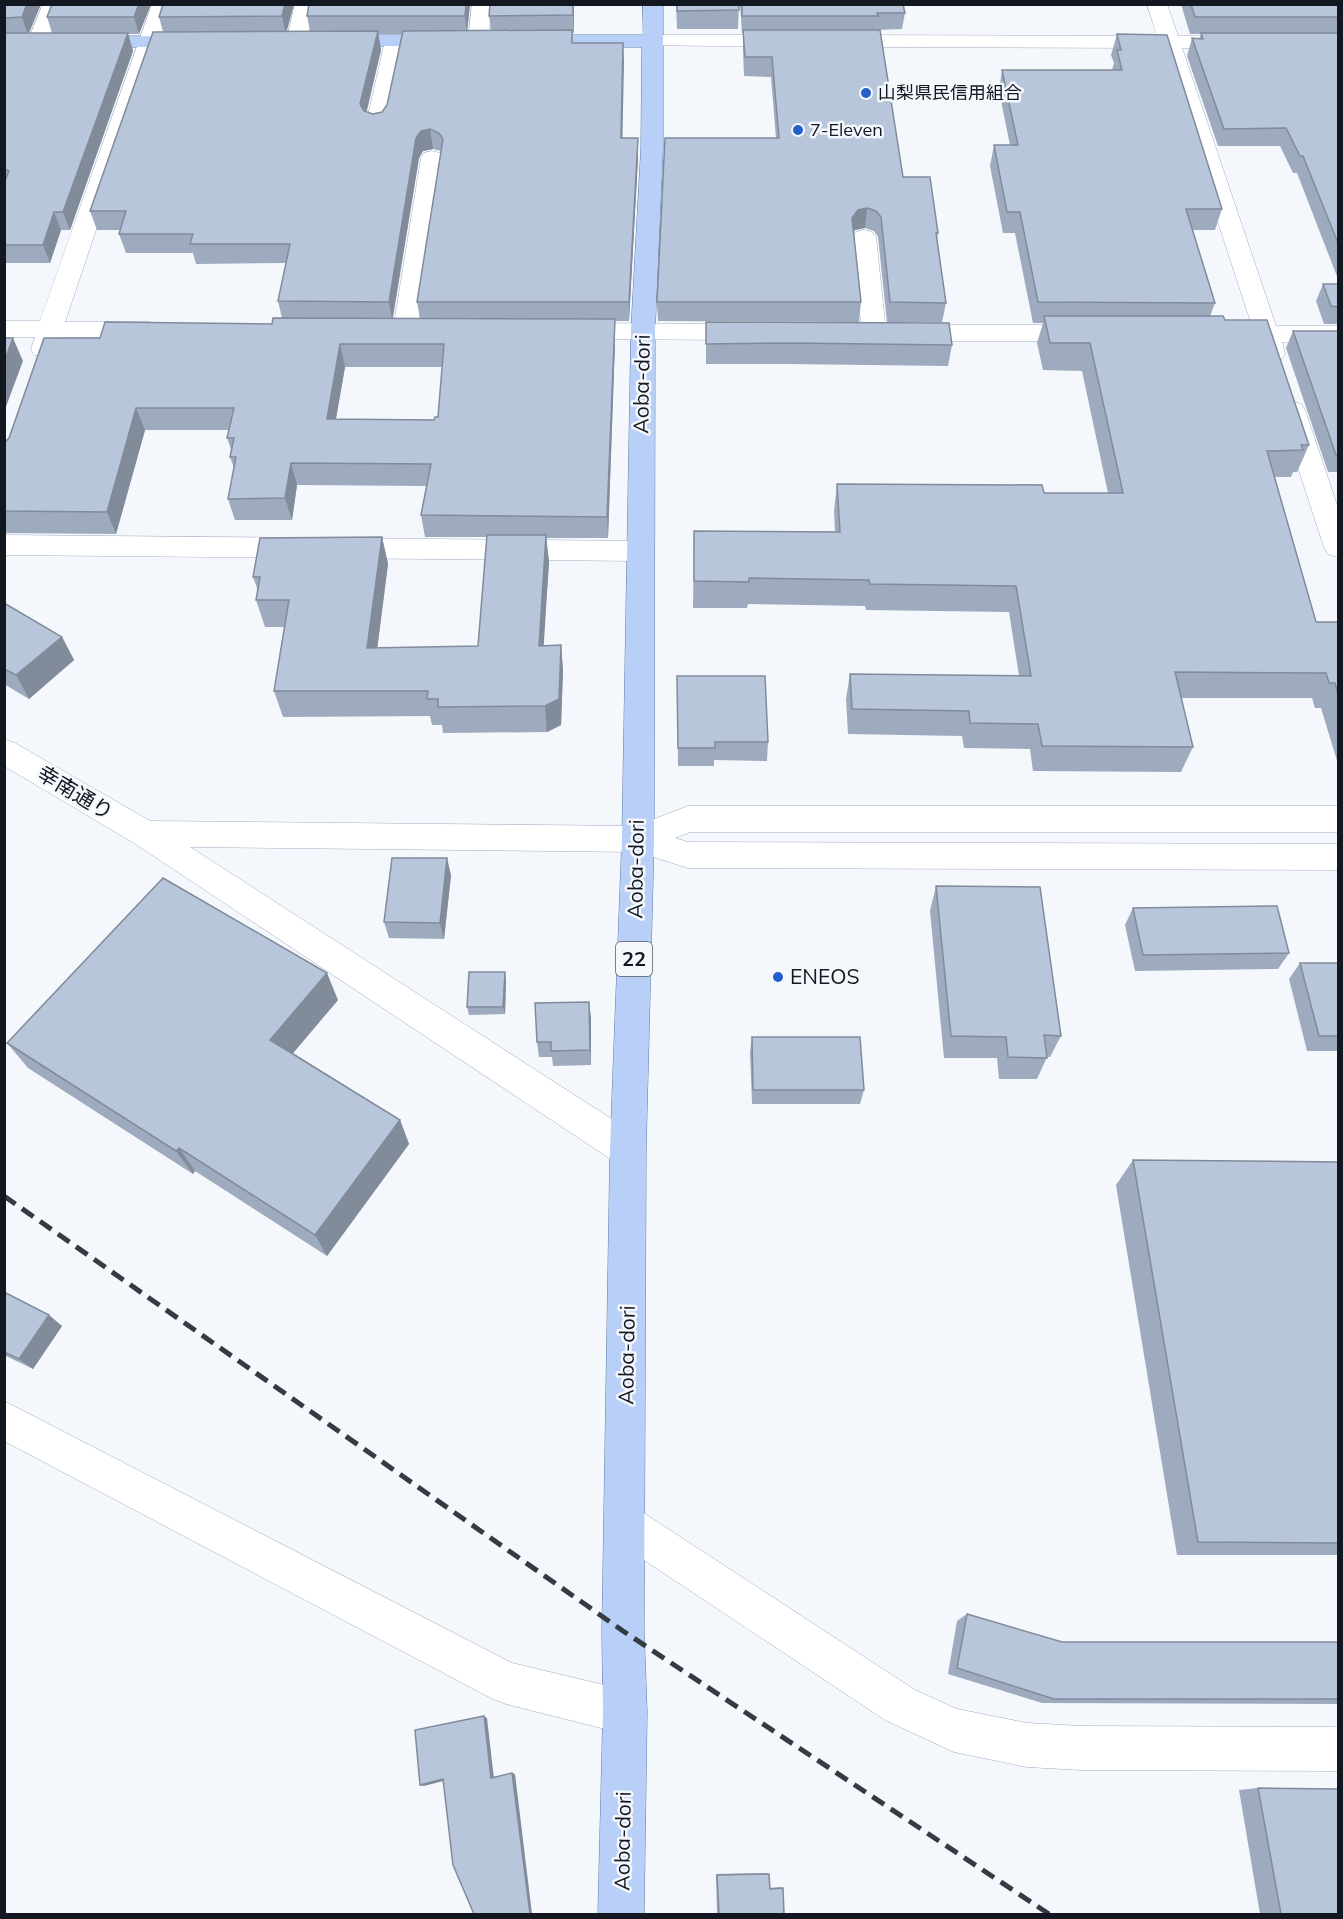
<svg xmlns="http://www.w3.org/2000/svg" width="1343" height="1919" viewBox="0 0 1343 1919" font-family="Mulish,'Noto Sans JP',sans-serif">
<rect width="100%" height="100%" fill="#f4f7fc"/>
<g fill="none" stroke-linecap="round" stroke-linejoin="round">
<!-- minor casing -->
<g stroke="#a1aec4" stroke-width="1">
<g id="minor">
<path d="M43,4H63L47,43L44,47L37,49L30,47L27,43Z"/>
<path d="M152,4H172L65,322H149L158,324L161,330L158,336L149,338L59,337L52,355L43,357L34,355L31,349L35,337H4V321H40Z"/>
<path d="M295,4H315L306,42L303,46L296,48L289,46L286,42Z"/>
<path d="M472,4H492L488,41L485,45L478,47L471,45L468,41Z"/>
<path d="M1147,4H1167L1178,36H1235L1242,38L1245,42L1242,46L1235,48H1182L1276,326H1338V342H1282L1285,353L1282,359L1273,361L1264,359L1257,342L1217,340L1214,334L1217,328L1252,326L1161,48L836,47L829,45L826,41L829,37L836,35L1157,36Z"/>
<path d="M395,35L402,37L405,41L388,124L385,129L377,131L369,129L366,124L385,41L388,37Z"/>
<path d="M653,35H788L795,37L798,41L795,45L788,47L646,45L643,41L646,37Z"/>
<path d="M432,151L440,153L443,158L417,330L414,336L405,338L396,336L393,330L421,158L424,153Z"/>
<path d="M864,230L872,232L876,237L886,332L883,338L874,340L865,338L862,332L852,237L856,232Z"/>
<path d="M569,323L752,324L761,326L764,332L761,338L752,340L569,339L560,337L557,331L560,325Z"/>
<path d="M905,325H1085L1094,327L1097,333L1094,339L1085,341H905L896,339L893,333L896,327Z"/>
<path d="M1292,401L1301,404L1305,410L1338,508V557L1328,554L1324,547L1279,410L1283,404Z"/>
<path d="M4,535L640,541L650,544L654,551L650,558L640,561L4,555Z"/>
<path d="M4,739L15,743L150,821L636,826L688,806H1338V832H690L675,838L688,842L1338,844V870L688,868L638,852L190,847L641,1138L646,1150L641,1162L628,1166L615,1162L134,843L4,766Z"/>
<path d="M4,1401L512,1663L625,1690L640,1697L647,1712L640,1727L625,1734L506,1704L491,1698L4,1441Z"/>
<path d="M625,1504L639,1510L915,1690L957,1709L1027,1723L1081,1726L1338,1727V1771L1081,1770L1027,1767L954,1752L885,1720L611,1538L605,1524L611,1510Z"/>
</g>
</g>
<!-- major casing -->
<g stroke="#5f7aa9" stroke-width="1">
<g id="major">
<path d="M643,4H663V148L655,331L654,839L646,1150L644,1631L647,1712L644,1914H598L603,1712L602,1631L610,1150L622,839L631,331L641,148L642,47H529L522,45L519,41L522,37L529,35H643Z"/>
<path d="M334,35H444L451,37L454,41L451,45L444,47L327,45L324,41L327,37Z"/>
<path d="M195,36L202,38L205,42L202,46L4,49V37Z"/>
</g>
</g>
<!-- minor -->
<use href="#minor" fill="#fff" fill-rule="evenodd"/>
<!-- major -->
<use href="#major" fill="#b8cff8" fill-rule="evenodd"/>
<!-- rail -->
<path stroke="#363a42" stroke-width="5" stroke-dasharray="14 8" stroke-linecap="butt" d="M4,1196L623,1631L1049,1914"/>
</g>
<!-- wall -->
<g fill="#9eaabd" fill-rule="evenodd">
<path d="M4,4H41L29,33H52L47,17L151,4L139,34H128L133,51L70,230H61L50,263H4Z"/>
<path d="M163,4H294L286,31H310L307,16L309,4H470L467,31H491L489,16L574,4V33H572L573,43H623L622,138L638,158L629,321H615V342L608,538H546L549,562L543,645H561L563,671L561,725L547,732L443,733L442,725H432L430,716L283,717L274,691L284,627H265L256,600L258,591L253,577L382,537L388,564L377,648L478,646L487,537H425L421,515L426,486L297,485L292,520H235L228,499L234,468L230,457L232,452L227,438L229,430H145L116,534L4,533V443L100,338L272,324L282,318L278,301L286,263L196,264L193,253H126L119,234L120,230H97L90,211L163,32L159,17ZM378,34H402L387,105L382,112L373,114L366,112L381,50ZM433,149L441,151L417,302L420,318H393L419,158L423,151ZM345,367H442L438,417L434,420L336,419Z"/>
<path d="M676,4H739L738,29H677Z"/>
<path d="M740,4H903L905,13L902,29L876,30L903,177L938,233L937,240L946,303L942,322H887L878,237L874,231L865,228L855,230L854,232L861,302L859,322L658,321L657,302L776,138L771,77L744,76L743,49V33H742Z"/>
<path d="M1181,4H1338V279L1297,173H1293L1280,146H1218L1187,56L1192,38L1199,39L1201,34H1190Z"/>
<path d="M1117,34L1222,209L1215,230H1192L1215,303L1210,316L1225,320L1309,445L1297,472H1293L1291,477H1274L1316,622H1338V764L1321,708H1315L1312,698H1181L1193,747L1181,772L1033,771L1030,749L964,748L962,736L848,734L846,699L850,674L1019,676L1009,612L866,610L865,606L748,604L747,608H693L694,531L835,532L834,511L837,484L1044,493H1108L1082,371L1043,370L1037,343L1043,323H1033L1015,233H1003L990,166L994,145H1010L999,91L1002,70H1112L1114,63L1111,55Z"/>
<path d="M1323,284H1338V324H1324L1316,301Z"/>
<path d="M706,322L952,345L948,366L789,364H706Z"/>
<path d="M1338,327V472H1328L1286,348L1293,331H1337Z"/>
<path d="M4,603L62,637L74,660L29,699L4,684Z"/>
<path d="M677,676L768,742L767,761L714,760V766H678Z"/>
<path d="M451,875L444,939L389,938L384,922Z"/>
<path d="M936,886L1061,1036L1050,1057H1047L1037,1079H999L997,1058H944L930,911Z"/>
<path d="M1133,908L1289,953L1278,969L1135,971L1125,925Z"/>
<path d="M1300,963H1338V1051H1307L1289,979Z"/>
<path d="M506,980L505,1014L469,1015L467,1007Z"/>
<path d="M338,1000L293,1053L400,1120L409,1144L327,1256L195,1171L193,1174L28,1068L7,1043Z"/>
<path d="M591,1017V1065L553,1066L552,1057H539L537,1042Z"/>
<path d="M752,1037L864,1090L860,1104H752L750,1052Z"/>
<path d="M1133,1160L1338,1162V1555H1177L1116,1185Z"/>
<path d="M4,1292L62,1326L33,1369L4,1355Z"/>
<path d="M967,1614L1062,1642H1338V1704L1042,1703L948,1674L957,1621Z"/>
<path d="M1258,1788L1338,1914H1260L1239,1790Z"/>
<path d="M766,1873L769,1874L770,1888L779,1887L783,1888L784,1914H717L716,1874Z"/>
</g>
<!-- shaded-wall -->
<g fill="#818b9a">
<path d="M27,4H41L28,35L22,17Z"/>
<path d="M139,4H151L139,34L134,17Z"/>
<path d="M285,4H294L286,34L282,16Z"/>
<path d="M466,4H470L467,33L465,16Z"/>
<path d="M573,4H574V33L573,15Z"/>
<path d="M378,31L381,50L364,123L360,104Z"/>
<path d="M128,33L133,51L70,230L63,212Z"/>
<path d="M623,43L624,62L622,158L621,138Z"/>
<path d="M430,129L433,149L423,151L419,158L392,321L389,302L416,138L421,131Z"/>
<path d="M638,138V158L629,321V302Z"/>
<path d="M867,208L865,228L855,230L850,237L852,218L858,210Z"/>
<path d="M54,212L61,230L50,263L43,245Z"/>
<path d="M615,319V342L608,538L607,517Z"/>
<path d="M13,338L23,361L4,412V362Z"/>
<path d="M340,344L345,367L332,441L327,419Z"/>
<path d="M136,408L145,430L116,534L107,512Z"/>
<path d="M291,463L297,485L292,520L285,498Z"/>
<path d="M546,535L549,562L542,672L539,646Z"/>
<path d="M382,537L388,564L374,674L367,648Z"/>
<path d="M62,637L74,660L29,699L16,675Z"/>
<path d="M561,645L563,671L561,725L547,732L545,706Z"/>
<path d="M447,858L451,875L444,939L440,923Z"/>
<path d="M505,972L506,980L505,1014L503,1007Z"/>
<path d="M327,973L338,1000L283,1065L270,1040Z"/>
<path d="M589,1002L591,1017V1065L590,1050Z"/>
<path d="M400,1120L409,1144L327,1256L315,1235Z"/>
<path d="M179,1148L195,1171L193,1174L176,1151Z"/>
<path d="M49,1315L62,1326L33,1369L19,1359Z"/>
<path d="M484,1716L487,1718L494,1779L491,1778Z"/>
<path d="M512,1773L515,1774L532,1914H530Z"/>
<path d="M443,1779L447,1780L424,1786L420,1785Z"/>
</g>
<!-- building -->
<g fill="#b8c6dc" stroke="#818b9a" stroke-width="1.5" fill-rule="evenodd">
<path d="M4,4H27L22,17L4,18Z"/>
<path d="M52,4H139L134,17H47Z"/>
<path d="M163,4H285L282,16L159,17Z"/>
<path d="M309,4H466L465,16H307Z"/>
<path d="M490,4H573V15L489,16Z"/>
<path d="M677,4H739V10L677,11Z"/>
<path d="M742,4H903L905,13H877L878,16H742Z"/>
<path d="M1191,4H1338V17H1195Z"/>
<path d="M572,30V43H623L621,138H638L629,302H417L443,139L439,133L430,129L421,131L416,138L389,302L278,301L290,244H190L193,234H119L126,211H90L153,32L378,31L360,104L364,111L373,114L382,112L387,105L403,31Z"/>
<path d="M743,30H880L903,177H930L938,233H936L946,303L890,302L881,217L876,211L867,208L858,210L852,218L861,302H657L665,138H779L772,57H745Z"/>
<path d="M4,33H128L63,212H54L43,245H4V183L9,171L4,169Z"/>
<path d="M1201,33H1338V243L1303,156H1300L1286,128L1224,129L1192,38L1203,39Z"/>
<path d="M1117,34L1167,35L1222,209H1186L1215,303L1038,302L1020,212H1007L994,145H1018L1002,70H1122L1117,50H1121Z"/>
<path d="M1323,284H1338V307L1331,306Z"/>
<path d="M1044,316H1223L1225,320H1267L1309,445H1301L1303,450L1267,451L1316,622H1338V694L1335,683H1329L1326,673L1175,672L1193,747L1042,746L1038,724L970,723L969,711L852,709L850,674L1031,676L1016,586L870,584L869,580L749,578V582L694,581V531L840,532L837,484L1042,485L1044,493H1123L1090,343H1050Z"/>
<path d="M273,318L615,319L607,517L421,515L431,464L291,463L285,498L228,499L236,457H230L234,438H227L234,408H136L107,512L4,511V443L9,438L44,338H100L105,322L272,324ZM340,344H444L438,417H435L434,420L327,419Z"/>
<path d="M706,322L949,323L952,345L791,343L706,344Z"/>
<path d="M1293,331H1338V455H1336Z"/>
<path d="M4,338H13L4,362Z"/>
<path d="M487,535H546L539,646L561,645L559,699L545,706L438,707V699H427L428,691H274L289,600H256L260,577H253L260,538L382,537L367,648L478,646Z"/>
<path d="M4,603L62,637L16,675L4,669Z"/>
<path d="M677,676H765L768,742H715V748H678Z"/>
<path d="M392,858H447L440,923L384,922Z"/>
<path d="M163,878L327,973L270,1040L400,1120L315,1235L179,1148L176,1151L7,1043Z"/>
<path d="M936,886L1040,887L1061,1036L1044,1035L1047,1058L1008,1057L1006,1037L951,1036Z"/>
<path d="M1277,906L1289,953L1143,955L1133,908Z"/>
<path d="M1300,963H1338V1036H1319Z"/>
<path d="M469,972H505L503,1007H467Z"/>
<path d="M589,1002L590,1050L551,1051V1042H537L535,1003Z"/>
<path d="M752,1037H860L864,1090H753Z"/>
<path d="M1133,1160L1338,1162V1543L1198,1542Z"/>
<path d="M4,1292L49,1315L19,1359L4,1352Z"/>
<path d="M967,1614L1062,1642H1338V1699H1054L957,1668Z"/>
<path d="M484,1716L491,1778L512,1773L530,1914H474L453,1865L443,1779L420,1785L415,1730Z"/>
<path d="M1258,1788L1338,1789V1914H1281Z"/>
<path d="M769,1874L770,1889L783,1888L784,1914H719L717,1875Z"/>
</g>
<!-- markers -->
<g fill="#255fcc" stroke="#f4f7fc" stroke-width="2">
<circle cx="866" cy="93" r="6"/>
<circle cx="798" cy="130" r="6"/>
<circle cx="778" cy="977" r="6"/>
</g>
<g text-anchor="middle" stroke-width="5" stroke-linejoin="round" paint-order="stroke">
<!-- far-poi labels -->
<g font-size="18" fill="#131820" stroke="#f4f7fc" text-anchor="start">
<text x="878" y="99">山梨県民信用組合</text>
<text x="810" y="136">7-Eleven</text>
</g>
<!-- shield labels -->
<rect fill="#f4f7fc" stroke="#565b62" stroke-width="1.5" x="616" y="942" width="36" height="34" rx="4.5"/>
<g font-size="20" font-weight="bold" fill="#131820">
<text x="634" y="966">22</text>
</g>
<!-- street labels -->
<g font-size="21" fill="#131820" stroke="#f4f7fc">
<text transform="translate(642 384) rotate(-89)" y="7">Aoba-dori</text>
<text transform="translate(75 793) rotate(31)" y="7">幸南通り</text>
<text transform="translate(636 869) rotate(-89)" y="7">Aoba-dori</text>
<text transform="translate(627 1355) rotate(-89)" y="7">Aoba-dori</text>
<text transform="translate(623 1841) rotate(-89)" y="7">Aoba-dori</text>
</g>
<!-- poi labels -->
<g font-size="21" fill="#131820" stroke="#f4f7fc" text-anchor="start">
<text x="790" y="984">ENEOS</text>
</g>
</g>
<!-- border -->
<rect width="1343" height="1919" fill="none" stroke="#131820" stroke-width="12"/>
</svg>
